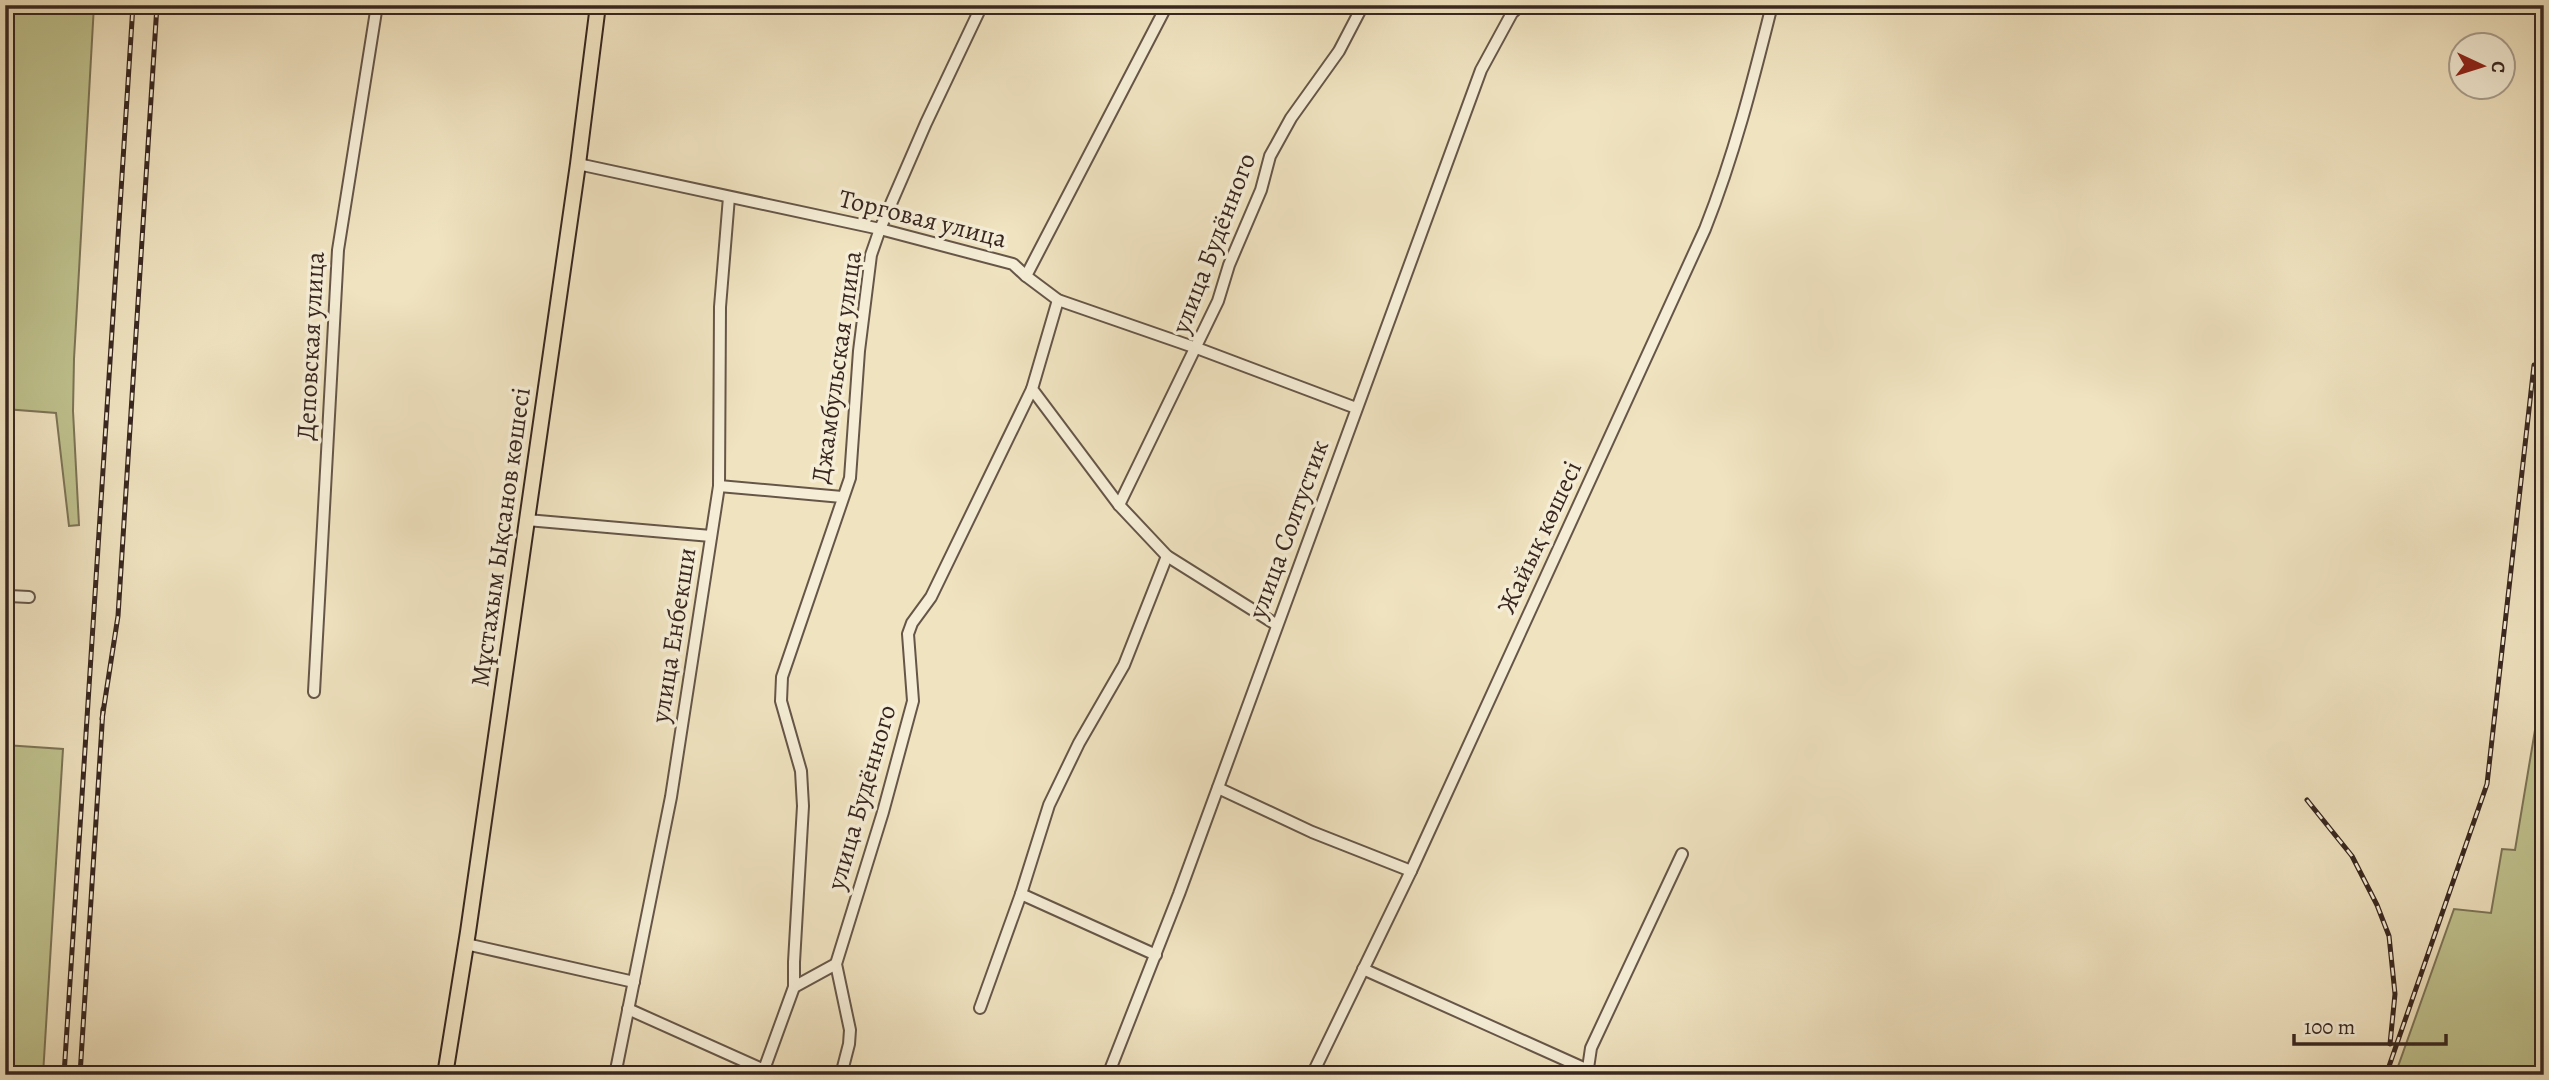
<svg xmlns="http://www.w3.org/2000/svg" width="2549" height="1080" viewBox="0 0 2549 1080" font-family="Alegreya,serif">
<rect width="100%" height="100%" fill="#f0e3c0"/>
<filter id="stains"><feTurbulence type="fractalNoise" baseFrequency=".00286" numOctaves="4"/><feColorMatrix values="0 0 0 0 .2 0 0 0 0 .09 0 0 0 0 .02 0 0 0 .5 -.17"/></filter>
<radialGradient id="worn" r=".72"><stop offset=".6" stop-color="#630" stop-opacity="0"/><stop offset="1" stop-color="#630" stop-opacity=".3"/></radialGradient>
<!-- green -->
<g fill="#bfc28e" stroke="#7c7457" stroke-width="2">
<path d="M5,5H94L74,359L73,411L79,525L69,526L56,413L5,409Z"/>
<path d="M2544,676V1075H2395L2454,909L2491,913L2502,849L2515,850Z"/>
<path d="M5,745L63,749L43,1075H5Z"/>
</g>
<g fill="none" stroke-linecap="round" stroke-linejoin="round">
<!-- minor casing -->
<g stroke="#665648" stroke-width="14">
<g id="minor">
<path d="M578,164L880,229L1013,264L1026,276L1058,300L1202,350L1356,408"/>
<path d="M1026,276L1167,5"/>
<path d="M1058,300L1032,389L1119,505L1167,556L1277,625"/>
<path d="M719,486L842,497"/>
<path d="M1119,505L1218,301L1229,265L1261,190L1270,156L1291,118L1339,51L1363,5"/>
<path d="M527,520L711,536"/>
<path d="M5,606L9,596L29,597"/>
<path d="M314,692L338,250L377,5"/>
<path d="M1218,788L1312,832L1411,871"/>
<path d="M1021,894L1156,955"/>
<path d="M466,944L634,982"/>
<path d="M1363,969L1588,1070"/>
<path d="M794,987L836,964"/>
<path d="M980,1008L1021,894L1049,805L1079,743L1124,665L1167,556"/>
<path d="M628,1009L764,1070"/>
<path d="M615,1075L671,797L719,486L720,307L729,197"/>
<path d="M762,1075L794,987V962L803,806L801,771L781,701L782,677L850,478L859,351L871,255L880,229L926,123L982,5"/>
<path d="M841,1075L849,1044L850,1030L836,964L883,812L913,701L908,634L912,623L931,597L1032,389"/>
<path d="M1108,1075L1179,894L1481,70L1512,13L1521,5"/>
<path d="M1312,1075L1411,871L1705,229C1734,156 1753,81 1772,5"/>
<path d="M1587,1075L1591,1048L1682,854"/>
</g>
</g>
<!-- major casing -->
<g stroke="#382720" stroke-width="18">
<path id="major" d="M445,1075L468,932L578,164L598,5"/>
</g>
<!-- minor -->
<use href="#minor" stroke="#f5edd6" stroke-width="10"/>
<!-- major -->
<use href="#major" stroke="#f0e3c0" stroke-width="14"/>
<!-- rail casing -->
<g stroke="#382720" stroke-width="5">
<g id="rail">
<path d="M102,719L118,616L157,5"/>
<path d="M2307,800L2352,856L2377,905L2389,936L2395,994L2390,1044"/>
<path d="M64,1075L133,5"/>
<path d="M80,1075L103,709"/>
<path d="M2386,1075L2487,784L2534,365"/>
</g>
</g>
<!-- rail -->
<use href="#rail" stroke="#f5edd6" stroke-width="2.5" stroke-dasharray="8" stroke-linecap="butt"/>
</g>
<g text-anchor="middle" stroke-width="7" stroke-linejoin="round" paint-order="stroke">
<!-- street labels -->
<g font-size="26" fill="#382720" stroke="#f5edd6">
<text transform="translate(923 218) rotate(14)" y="9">Торговая улица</text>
<text transform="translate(1213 243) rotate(-69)" y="9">улица Будённого</text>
<text transform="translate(310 346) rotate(-87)" y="9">Деповская улица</text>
<text transform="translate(836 367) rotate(-82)" y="9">Джамбульская улица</text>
<text transform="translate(1288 529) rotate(-70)" y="9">улица Солтустик</text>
<text transform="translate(500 537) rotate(-82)" y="9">Мұстахым Ықсанов көшесі</text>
<text transform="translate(1539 537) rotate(-65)" y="9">Жайық көшесі</text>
<text transform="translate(673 635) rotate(-81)" y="9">улица Енбекши</text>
<text transform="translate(861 797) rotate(-74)" y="9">улица Будённого</text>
</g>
</g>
<!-- margin -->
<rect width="2549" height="1080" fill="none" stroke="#f0e3c0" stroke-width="28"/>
<rect x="7" y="7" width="2535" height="1066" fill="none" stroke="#382720" stroke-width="3.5"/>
<rect x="14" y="14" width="2521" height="1052" fill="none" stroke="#382720" stroke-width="2"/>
<!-- north arrow -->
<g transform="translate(2482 66) rotate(94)"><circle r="33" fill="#f5edd6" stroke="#a99e8d" stroke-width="2"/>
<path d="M0-5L12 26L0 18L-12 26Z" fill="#8f2418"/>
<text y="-10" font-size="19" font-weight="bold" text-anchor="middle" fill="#382720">С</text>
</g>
<!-- scale -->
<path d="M2294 1034v10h152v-10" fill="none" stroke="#382720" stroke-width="3.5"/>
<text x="2304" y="1034" font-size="21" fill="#382720" stroke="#f5edd6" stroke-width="5" paint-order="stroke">100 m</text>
<rect width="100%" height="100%" filter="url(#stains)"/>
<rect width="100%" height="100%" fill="url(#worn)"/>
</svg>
